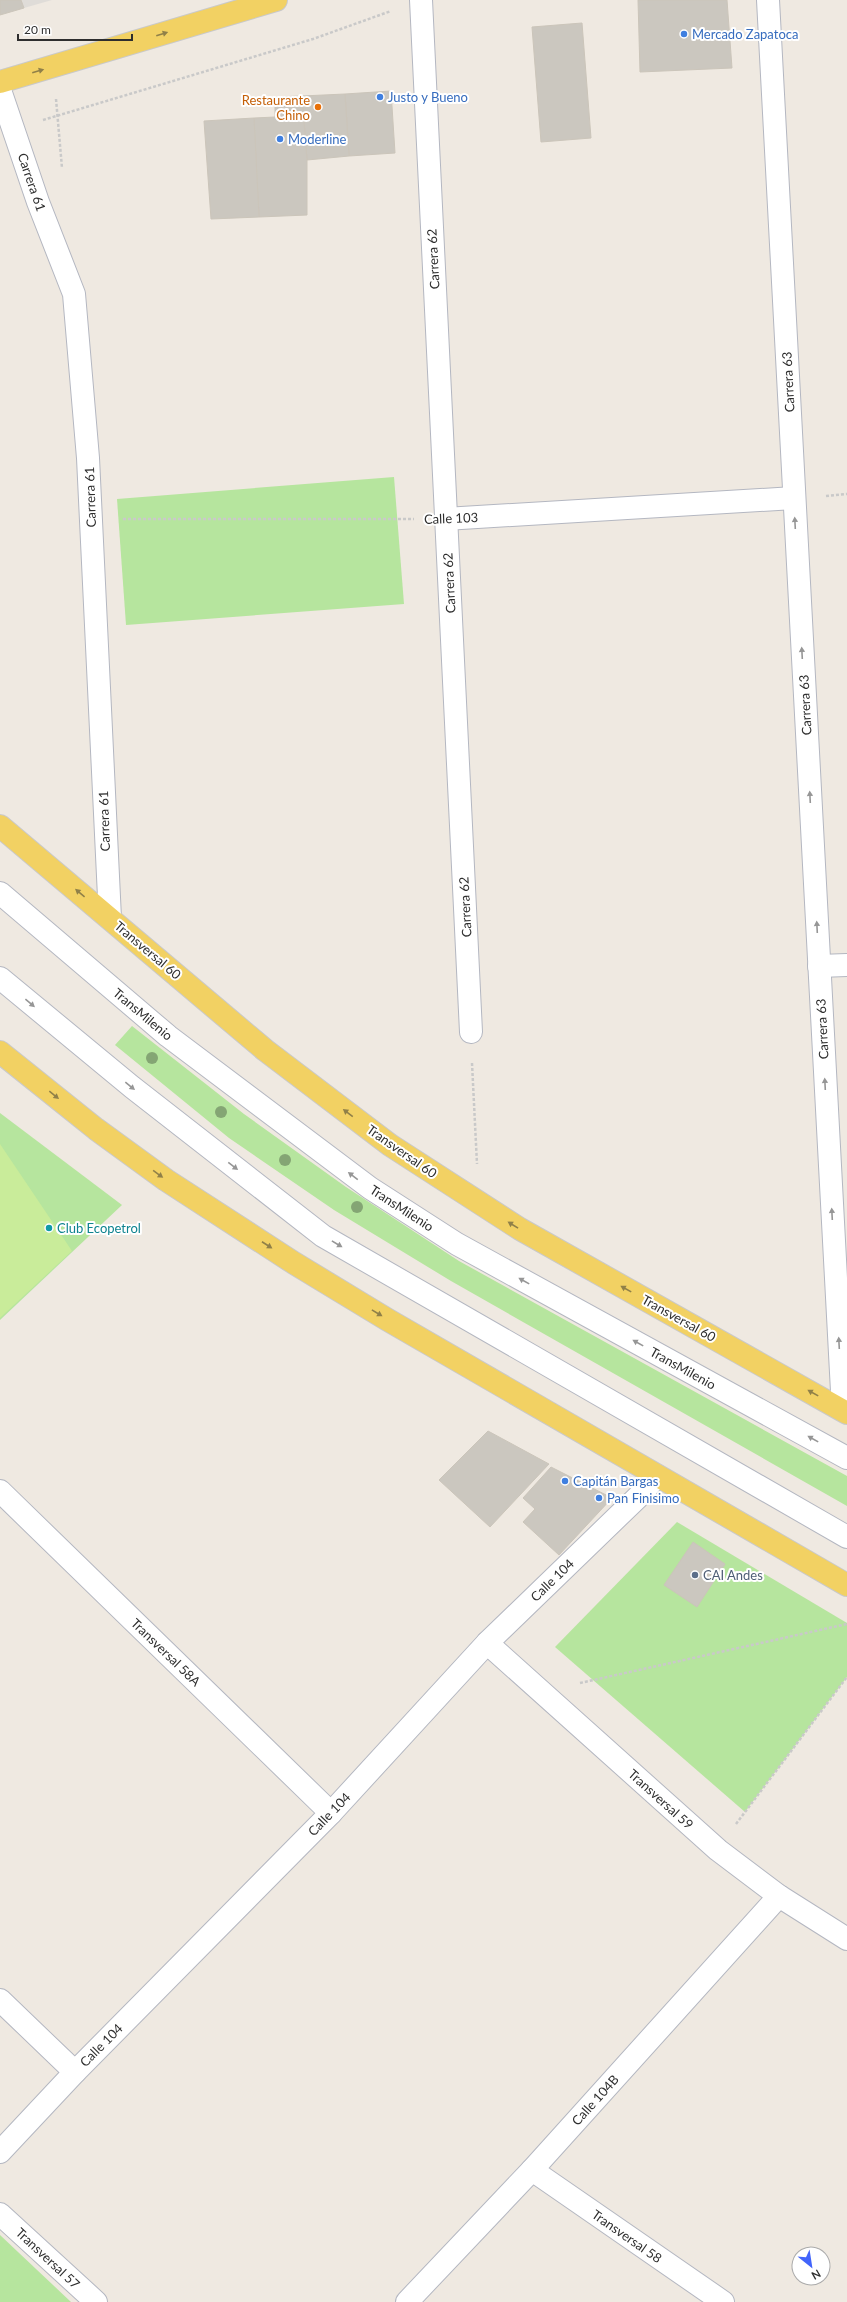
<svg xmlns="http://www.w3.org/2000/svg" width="847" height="2302" viewBox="0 0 847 2302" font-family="Lato,sans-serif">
<rect width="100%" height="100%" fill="#efe9e1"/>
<!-- green -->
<g fill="#b6e59e">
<path d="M394,477L404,604L126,625L117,499Z"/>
<path d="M132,1026L244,1114L346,1187L459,1261L847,1476V1506L451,1281L334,1210L229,1138L115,1045Z"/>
<path d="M0,1113L122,1205L0,1320Z"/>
<path d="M677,1522L847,1623V1677L745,1812L555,1647Z"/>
<path d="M0,2235L71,2302H0Z"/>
</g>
<!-- pitch -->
<path fill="#c9ec9a" d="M0,1144L72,1251L0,1318Z"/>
<!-- plaza -->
<path fill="#dfdcd8" d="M21,0H52L24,8Z"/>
<!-- building -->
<g fill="#cbc7bf" stroke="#cbc5ba">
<path d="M0,0H21L24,8L0,15Z"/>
<path d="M638,0H727L732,68L640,72Z"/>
<path d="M582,23L591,138L541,142L532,27Z"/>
<path d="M391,91L395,153L349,156L345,94Z"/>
<path d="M345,94L349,156L307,160L302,96Z"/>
<path d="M302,96L307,160V215L259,217L254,118L275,117V97Z"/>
<path d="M254,118L259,217L211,219L204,121Z"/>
<path d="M488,1431L549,1464L490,1527L439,1480Z"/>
<path d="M551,1467L612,1498L559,1555L523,1522L535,1509L523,1498Z"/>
<path d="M693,1542L725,1564L697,1607L664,1585Z"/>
</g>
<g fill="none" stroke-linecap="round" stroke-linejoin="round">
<!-- minor casing -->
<g stroke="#b4b7c1" stroke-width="24">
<g id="minor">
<path d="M421,0L471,1032"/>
<path d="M768,0L843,1410"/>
<path d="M0,90L38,202L74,294L88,458L110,918"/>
<path d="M445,519L794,498"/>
<path d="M0,893L168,1036L370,1188L457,1244L847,1458"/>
<path d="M819,966L847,965"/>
<path d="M0,978L132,1087L323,1236L847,1537"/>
<path d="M0,1491L331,1813"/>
<path d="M487,1643L718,1850L779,1896L847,1939"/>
<path d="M0,2000L75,2072"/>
<path d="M0,2152L75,2072L331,1813L487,1643L638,1497L657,1476"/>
<path d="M532,2170L723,2302"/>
<path d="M0,2214L96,2302"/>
<path d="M407,2302L532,2170L779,1896"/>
</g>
</g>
<!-- major casing -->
<g stroke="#c9c9c9" stroke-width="24">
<g id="major">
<path d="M0,82L276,0"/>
<path d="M0,826L265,1050L390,1145L520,1229L847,1413"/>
<path d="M0,1052L96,1129L166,1180L294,1263L388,1320L847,1585"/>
</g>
</g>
<!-- path -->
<g stroke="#c9c9c9" stroke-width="2.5" stroke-dasharray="3 2" stroke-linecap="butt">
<path d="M56,99L62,168"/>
<path d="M43,120L313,39L391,11"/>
<path d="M826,496L847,494"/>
<path d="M123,519H414"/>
<path d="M472,1063L477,1164"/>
<path d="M580,1683L847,1624"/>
<path d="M736,1824L847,1677"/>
</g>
<!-- minor -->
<use href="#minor" stroke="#fff" stroke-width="22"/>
<!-- major -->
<use href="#major" stroke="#f2d163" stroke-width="22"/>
</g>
<!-- trees -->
<g fill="#84a574">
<circle cx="152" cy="1058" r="6"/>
<circle cx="221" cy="1112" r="6"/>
<circle cx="285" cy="1160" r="6"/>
<circle cx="357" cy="1207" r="6"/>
</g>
<!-- one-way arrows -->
<defs><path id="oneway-solid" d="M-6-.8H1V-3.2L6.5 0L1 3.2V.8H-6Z"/></defs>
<g fill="#908048">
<use href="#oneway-solid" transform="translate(162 34) rotate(-17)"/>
<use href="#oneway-solid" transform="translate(38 71) rotate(-16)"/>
<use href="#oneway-solid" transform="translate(80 893) rotate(-140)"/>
<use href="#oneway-solid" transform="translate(54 1095) rotate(39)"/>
<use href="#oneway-solid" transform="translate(348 1113) rotate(-143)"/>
<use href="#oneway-solid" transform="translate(158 1174) rotate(36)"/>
<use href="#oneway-solid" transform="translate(513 1225) rotate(-148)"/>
<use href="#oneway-solid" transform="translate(267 1245) rotate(33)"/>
<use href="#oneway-solid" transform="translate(626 1289) rotate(-151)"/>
<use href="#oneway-solid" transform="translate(377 1313) rotate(31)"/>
<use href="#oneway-solid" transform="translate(813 1393) rotate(-151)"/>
</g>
<g fill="#969696">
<use href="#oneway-solid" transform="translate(795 523) rotate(-93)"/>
<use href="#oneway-solid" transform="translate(802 653) rotate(-93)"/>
<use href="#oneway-solid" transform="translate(810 797) rotate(-93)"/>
<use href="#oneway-solid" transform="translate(817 927) rotate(-93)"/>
<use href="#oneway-solid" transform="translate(30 1003) rotate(40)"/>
<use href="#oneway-solid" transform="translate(825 1084) rotate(-93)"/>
<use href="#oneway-solid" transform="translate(130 1086) rotate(39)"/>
<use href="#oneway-solid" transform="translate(233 1166) rotate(38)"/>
<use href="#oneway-solid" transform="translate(353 1176) rotate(-143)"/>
<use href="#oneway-solid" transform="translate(832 1214) rotate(-93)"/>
<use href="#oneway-solid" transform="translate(337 1244) rotate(31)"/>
<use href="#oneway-solid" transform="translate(524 1281) rotate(-151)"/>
<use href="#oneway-solid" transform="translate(638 1343) rotate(-151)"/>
<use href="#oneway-solid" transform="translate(839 1343) rotate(-93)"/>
<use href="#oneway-solid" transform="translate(813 1439) rotate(-151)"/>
</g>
<!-- markers -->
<g fill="#3f7fe0" stroke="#fff" stroke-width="1.5">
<circle cx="684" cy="34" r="4"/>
<circle cx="380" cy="97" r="4"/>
<circle cx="280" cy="139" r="4"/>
<circle cx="565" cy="1481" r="4"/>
<circle cx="599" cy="1498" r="4"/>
</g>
<circle fill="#e8710a" stroke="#fff" stroke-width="1.5" cx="318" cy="107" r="4"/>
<circle fill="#0f9aa8" stroke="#fff" stroke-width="1.5" cx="49" cy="1228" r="4"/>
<circle fill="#5c6f8a" stroke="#fff" stroke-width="1.5" cx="695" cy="1575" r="4"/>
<g text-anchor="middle" stroke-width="4" stroke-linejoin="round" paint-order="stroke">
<!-- shop labels -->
<g font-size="13" fill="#366cbe" stroke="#fff" text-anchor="start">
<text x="692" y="39">Mercado Zapatoca</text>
<text x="388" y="102">Justo y Bueno</text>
<text x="288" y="144">Moderline</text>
<text x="573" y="1486">Capitán Bargas</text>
<text x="607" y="1503">Pan Finisimo</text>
</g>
<!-- food labels -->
<g font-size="13" fill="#c56008" stroke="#fff" text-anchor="end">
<text x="310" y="105">Restaurante<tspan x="310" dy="15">Chino</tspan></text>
</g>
<!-- street labels -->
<g font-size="13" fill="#2e2e2e" stroke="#fff">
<text transform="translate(32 182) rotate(71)" y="5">Carrera 61</text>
<text transform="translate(433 259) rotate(-93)" y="5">Carrera 62</text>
<text transform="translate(788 382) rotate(-93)" y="5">Carrera 63</text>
<text transform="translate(90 497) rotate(-92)" y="5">Carrera 61</text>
<text transform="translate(451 518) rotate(-2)" y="5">Calle 103</text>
<text transform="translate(449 583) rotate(-93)" y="5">Carrera 62</text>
<text transform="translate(805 705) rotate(-93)" y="5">Carrera 63</text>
<text transform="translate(104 821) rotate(-92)" y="5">Carrera 61</text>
<text transform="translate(465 907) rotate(-93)" y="5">Carrera 62</text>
<text transform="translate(148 950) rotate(40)" y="5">Transversal 60</text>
<text transform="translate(143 1014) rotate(40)" y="5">TransMilenio</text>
<text transform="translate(822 1029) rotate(-93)" y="5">Carrera 63</text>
<text transform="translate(402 1151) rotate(35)" y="5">Transversal 60</text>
<text transform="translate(402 1208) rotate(33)" y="5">TransMilenio</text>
<text transform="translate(679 1318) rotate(29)" y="5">Transversal 60</text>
<text transform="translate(683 1368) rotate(29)" y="5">TransMilenio</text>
<text transform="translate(552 1580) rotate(-44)" y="5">Calle 104</text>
<text transform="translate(166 1652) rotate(44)" y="5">Transversal 58A</text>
<text transform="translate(661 1799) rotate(42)" y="5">Transversal 59</text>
<text transform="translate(329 1814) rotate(-46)" y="5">Calle 104</text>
<text transform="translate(101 2045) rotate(-45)" y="5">Calle 104</text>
<text transform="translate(595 2100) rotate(-48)" y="5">Calle 104B</text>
<text transform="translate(627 2236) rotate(35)" y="5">Transversal 58</text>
<text transform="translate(48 2258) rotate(43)" y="5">Transversal 57</text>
</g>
<!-- culture labels -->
<g font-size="13" fill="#0d838f" stroke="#fff" text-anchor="start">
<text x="57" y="1233">Club Ecopetrol</text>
</g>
<!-- service labels -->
<g font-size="13" fill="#4e5e75" stroke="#fff" text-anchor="start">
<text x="703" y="1580">CAI Andes</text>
</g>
</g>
<!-- north arrow -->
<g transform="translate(811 2266) rotate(150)"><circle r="19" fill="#ffffff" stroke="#ababab"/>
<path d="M0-3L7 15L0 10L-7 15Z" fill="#4264fb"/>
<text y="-6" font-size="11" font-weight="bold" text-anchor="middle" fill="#2e2e2e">N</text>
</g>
<!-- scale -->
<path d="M18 34v6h114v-6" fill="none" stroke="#2e2e2e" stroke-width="2"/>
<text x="24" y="34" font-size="12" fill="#2e2e2e" stroke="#ffffff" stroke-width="3" paint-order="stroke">20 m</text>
</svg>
